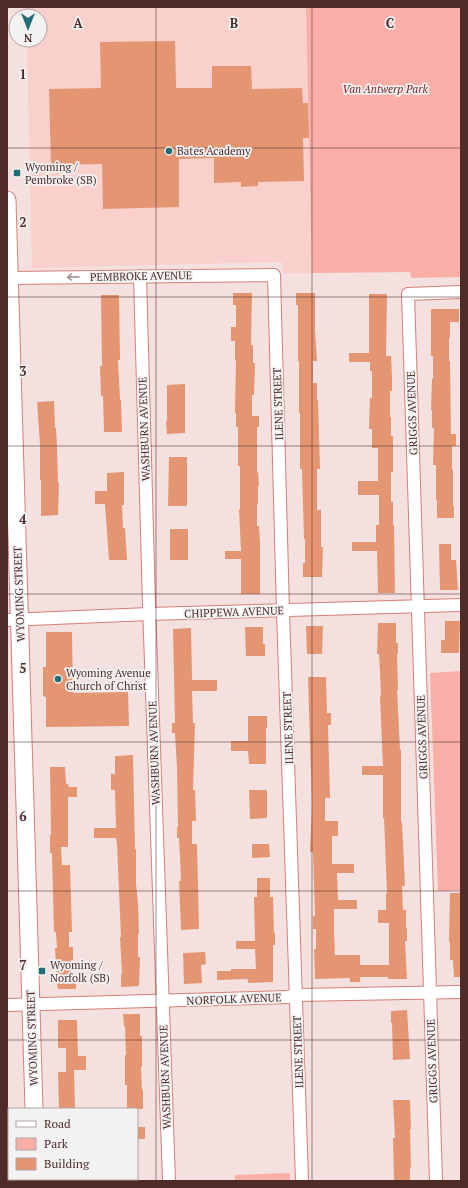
<svg xmlns="http://www.w3.org/2000/svg" width="468" height="1188" viewBox="0 0 468 1188" font-family="'PT Serif',serif">
<rect width="100%" height="100%" fill="#f4e0de"/>
<!-- built -->
<path fill="#f9d0cb" d="M26,7H306L312,273H283L282,262L32,268L27,40H40V16H26Z"/>
<!-- green -->
<g fill="#f9aea7">
<path d="M306,7H461V277L411,278L410,272L312,273Z"/>
<path d="M461,671V890L438,891L430,673Z"/>
<path d="M290,1173V1181H235V1175Z"/>
</g>
<!-- building -->
<g fill="#e49571">
<path d="M175,41L176,88H212V66H251L252,89L302,88L303,103H308L309,138H303L304,181L258,182V186L241,187V182L214,183V158L179,159V207L103,209L102,164L51,165L49,89L101,88L100,42Z"/>
<path d="M233,293H252L251,345H253V363H255L254,395H252V416H259V427H257V472H258L259,485L258,486V504H257V526H259L260,544V594H241V559H225V551H241L239,509H240V466H238V427H236V413H235L236,360H235V341H231V327H236V305H233Z"/>
<path d="M296,293H315V329L317,361H313V383H317V400H318L320,469H317V510H321V547H323L322,577H303V563H305V539H304L302,469H300V413H299V361H298V305H296Z"/>
<path d="M369,294H387L386,356H391L392,377V391H390V417H391V436H393V472H391V502H393V525H394L395,593H378L377,551H352V542H376V525H379V495H358V481H378V448H372V429H369L370,398H372V371H370V362H349V353H369Z"/>
<path d="M101,295H119L120,360H118L120,400H121L122,432H104L103,396H101L100,366H102Z"/>
<path d="M431,309H459V322H450V338H449V361H450L451,434H456V446H452V470H453V506H454V518H437V500H436V465H433L434,428H432V410H431L432,379H433V356H431Z"/>
<path d="M185,384V433L167,434L166,421H167V385Z"/>
<path d="M54,401L55,428H56L57,446L58,483H59L58,515L41,516V480H40V444L37,402Z"/>
<path d="M169,457H187V506H168Z"/>
<path d="M124,472V505H122L123,528H125L127,560H109L105,504H95V491H107V473Z"/>
<rect x="170" y="529" width="18" height="31"/>
<path d="M439,544H451V560H456L458,590H440Z"/>
<path d="M445,621H460L459,653H441V640H445Z"/>
<path d="M378,623H396V643H398V654H397L398,690H397L400,750H401V822H402L405,886H402L403,910H406V928H407V941H405L407,979H388V977H360V982H350V978L315,979L314,949H316V929H313V916H315L313,852H310L312,805L308,677H326L327,713H331V725H328L330,798H325V821H338V836H332V864H354V873H337L338,900H357V909H334V932L335,955H360V965H389V923H378V910H386V893H387L384,818H383V775H362V766H383L380,696H381L380,672L379,654H377Z"/>
<path d="M306,626H323L322,654H307Z"/>
<path d="M245,627H263V644H265V656H246Z"/>
<path d="M191,628L192,680H217V691H192L193,723H195L193,790H195L196,821H192V844H197L199,929L181,930L179,881H181L180,857L179,838H177V827H178L177,767L175,733H172V723H175L173,629Z"/>
<path d="M46,632H72L73,693L128,692L129,726L46,727V697L43,696V667H46Z"/>
<path d="M248,716H267V728H266V764H249L248,751H231V741H248Z"/>
<path d="M133,755L135,849H136V884L138,903L139,934H138V957H140L139,986L121,987V974H122L120,937H121L120,914L117,844L116,838H94V828H116L115,790H111V774H115V756Z"/>
<path d="M50,767H65L66,784H68L69,787H77V797H68V847H61L62,865H70L72,932H69V947H73V960H71V975H81V983H76V989H58L57,984L55,948H57L56,932H54L52,853H50V835H51V831Z"/>
<path d="M249,790H267V818L250,819Z"/>
<path d="M252,844H269L270,857L252,858Z"/>
<path d="M257,878H270V897H273L274,933H275V945H273V982L248,983V979L217,980V971H231V969H256L255,949H236V941H255L254,897H257Z"/>
<path d="M450,893H461V977H454L453,960H450V942H449Z"/>
<path d="M205,952L206,964L201,965L202,983L184,984L183,953Z"/>
<path d="M407,1010L410,1059L393,1060L392,1023H391V1011Z"/>
<path d="M123,1014H140V1036H142V1067H141L142,1090H143V1109H127V1085H125V1055H126L125,1026H124Z"/>
<path d="M58,1020H77L78,1056H86V1070H74L75,1109H59L58,1072H66V1048H58Z"/>
<path d="M393,1100H410L411,1129H410L411,1168H410V1181H394L393,1138H395Z"/>
<rect x="137" y="1127" width="8" height="12"/>
</g>
<g fill="none" stroke-linecap="round" stroke-linejoin="round">
<!-- street casing -->
<g stroke="#d57f78" stroke-width="14">
<g id="street">
<path d="M140,276L149,605L169,1181"/>
<path d="M9,278L274,275L283,611L302,1181"/>
<path d="M7,620L149,614L461,605"/>
<path d="M7,1005L287,997L297,995L461,992"/>
<path d="M436,1181L408,294L461,292"/>
</g>
</g>
<!-- secondary casing -->
<g stroke="#d57f78" stroke-width="19">
<g id="secondary">
<path d="M7,200L34,1109"/>
<path d="M37,1179V1181"/>
</g>
</g>
<!-- street -->
<use href="#street" stroke="#fff" stroke-width="12"/>
<!-- secondary -->
<use href="#secondary" stroke="#fff" stroke-width="17"/>
</g>
<!-- one-way arrows -->
<defs><path id="oneway-shaft" d="M-6 0H5M1.5-3L5.5 0L1.5 3" fill="none" stroke-width="1.6" stroke-linecap="round" stroke-linejoin="round"/></defs>
<use stroke="#a89694" href="#oneway-shaft" transform="translate(73 277) rotate(179)"/>
<!-- grid -->
<path fill="none" stroke="#502c29" stroke-width="1" stroke-opacity="0.55" d="M156,7V1181M312,7V1181M7,148H461M7,297H461M7,446H461M7,594H461M7,742H461M7,891H461M7,1040H461"/>
<!-- markers -->
<g fill="#226c75" stroke="#f2f2f2" stroke-width="1.5">
<circle cx="169" cy="151" r="4"/>
<rect x="13" y="169" width="8" height="8" rx="2"/>
<circle cx="58" cy="679" r="4"/>
<rect x="38" y="967" width="8" height="8" rx="2"/>
</g>
<g text-anchor="middle" stroke-width="3.5" stroke-linejoin="round" paint-order="stroke">
<!-- park labels -->
<g font-size="11" font-style="italic" fill="#782120" stroke="#f2f2f2">
<text x="385" y="93">Van Antwerp Park</text>
</g>
<!-- poi labels -->
<g font-size="11" fill="#502c29" stroke="#f2f2f2" text-anchor="start">
<text x="177" y="155">Bates Academy</text>
<text x="25" y="171">Wyoming /<tspan x="25" dy="13">Pembroke (SB)</tspan></text>
<text x="66" y="677">Wyoming Avenue<tspan x="66" dy="13">Church of Christ</tspan></text>
<text x="50" y="969">Wyoming /<tspan x="50" dy="13">Norfolk (SB)</tspan></text>
</g>
<!-- street labels -->
<g font-size="11" fill="#502c29" stroke="#f2f2f2">
<text transform="translate(141 276) rotate(-1)" y="4">PEMBROKE AVENUE</text>
<text transform="translate(278 404) rotate(-92)" y="4">ILENE STREET</text>
<text transform="translate(412 413) rotate(-92)" y="4">GRIGGS AVENUE</text>
<text transform="translate(144 429) rotate(-92)" y="4">WASHBURN AVENUE</text>
<text transform="translate(19 594) rotate(-92)" y="4">WYOMING STREET</text>
<text transform="translate(234 612) rotate(-2)" y="4">CHIPPEWA AVENUE</text>
<text transform="translate(288 728) rotate(-92)" y="4">ILENE STREET</text>
<text transform="translate(422 737) rotate(-92)" y="4">GRIGGS AVENUE</text>
<text transform="translate(154 753) rotate(-92)" y="4">WASHBURN AVENUE</text>
<text transform="translate(234 999) rotate(-2)" y="4">NORFOLK AVENUE</text>
<text transform="translate(32 1038) rotate(-92)" y="4">WYOMING STREET</text>
<text transform="translate(298 1052) rotate(-92)" y="4">ILENE STREET</text>
<text transform="translate(432 1061) rotate(-92)" y="4">GRIGGS AVENUE</text>
<text transform="translate(165 1077) rotate(-92)" y="4">WASHBURN AVENUE</text>
</g>
</g>
<g font-size="13" text-anchor="middle" font-weight="bold" fill="#502c29" stroke="#f2f2f2" stroke-width="3.5" stroke-linejoin="round" paint-order="stroke">
<text x="78" y="28">A</text>
<text x="234" y="28">B</text>
<text x="390" y="28">C</text>
<text x="23" y="79">1</text>
<text x="23" y="227">2</text>
<text x="23" y="376">3</text>
<text x="23" y="524">4</text>
<text x="23" y="673">5</text>
<text x="23" y="821">6</text>
<text x="23" y="970">7</text>
</g>
<!-- border -->
<rect width="468" height="1188" fill="none" stroke="#502c29" stroke-width="16"/>
<!-- legend -->
<rect x="8" y="1108" width="130" height="72" fill="#f2f2f2" stroke="#b1a3a2"/>
<rect x="16" y="1121" width="20" height="6" fill="#ffffff" stroke="#b1a3a2"/>
<text x="44" y="1128" font-size="12" fill="#502c29">Road</text>
<rect x="16" y="1138" width="20" height="12" fill="#f9aea7" stroke="#b1a3a2"/>
<text x="44" y="1148" font-size="12" fill="#502c29">Park</text>
<rect x="16" y="1158" width="20" height="12" fill="#e49571" stroke="#b1a3a2"/>
<text x="44" y="1168" font-size="12" fill="#502c29">Building</text>
<!-- north arrow -->
<g transform="translate(28 28) rotate(180)"><circle r="19" fill="#f2f2f2" stroke="#b1a3a2"/>
<path d="M0-3L7 15L0 10L-7 15Z" fill="#226c75"/>
<text y="-6" font-size="11" font-weight="bold" text-anchor="middle" fill="#502c29">N</text>
</g>
</svg>
